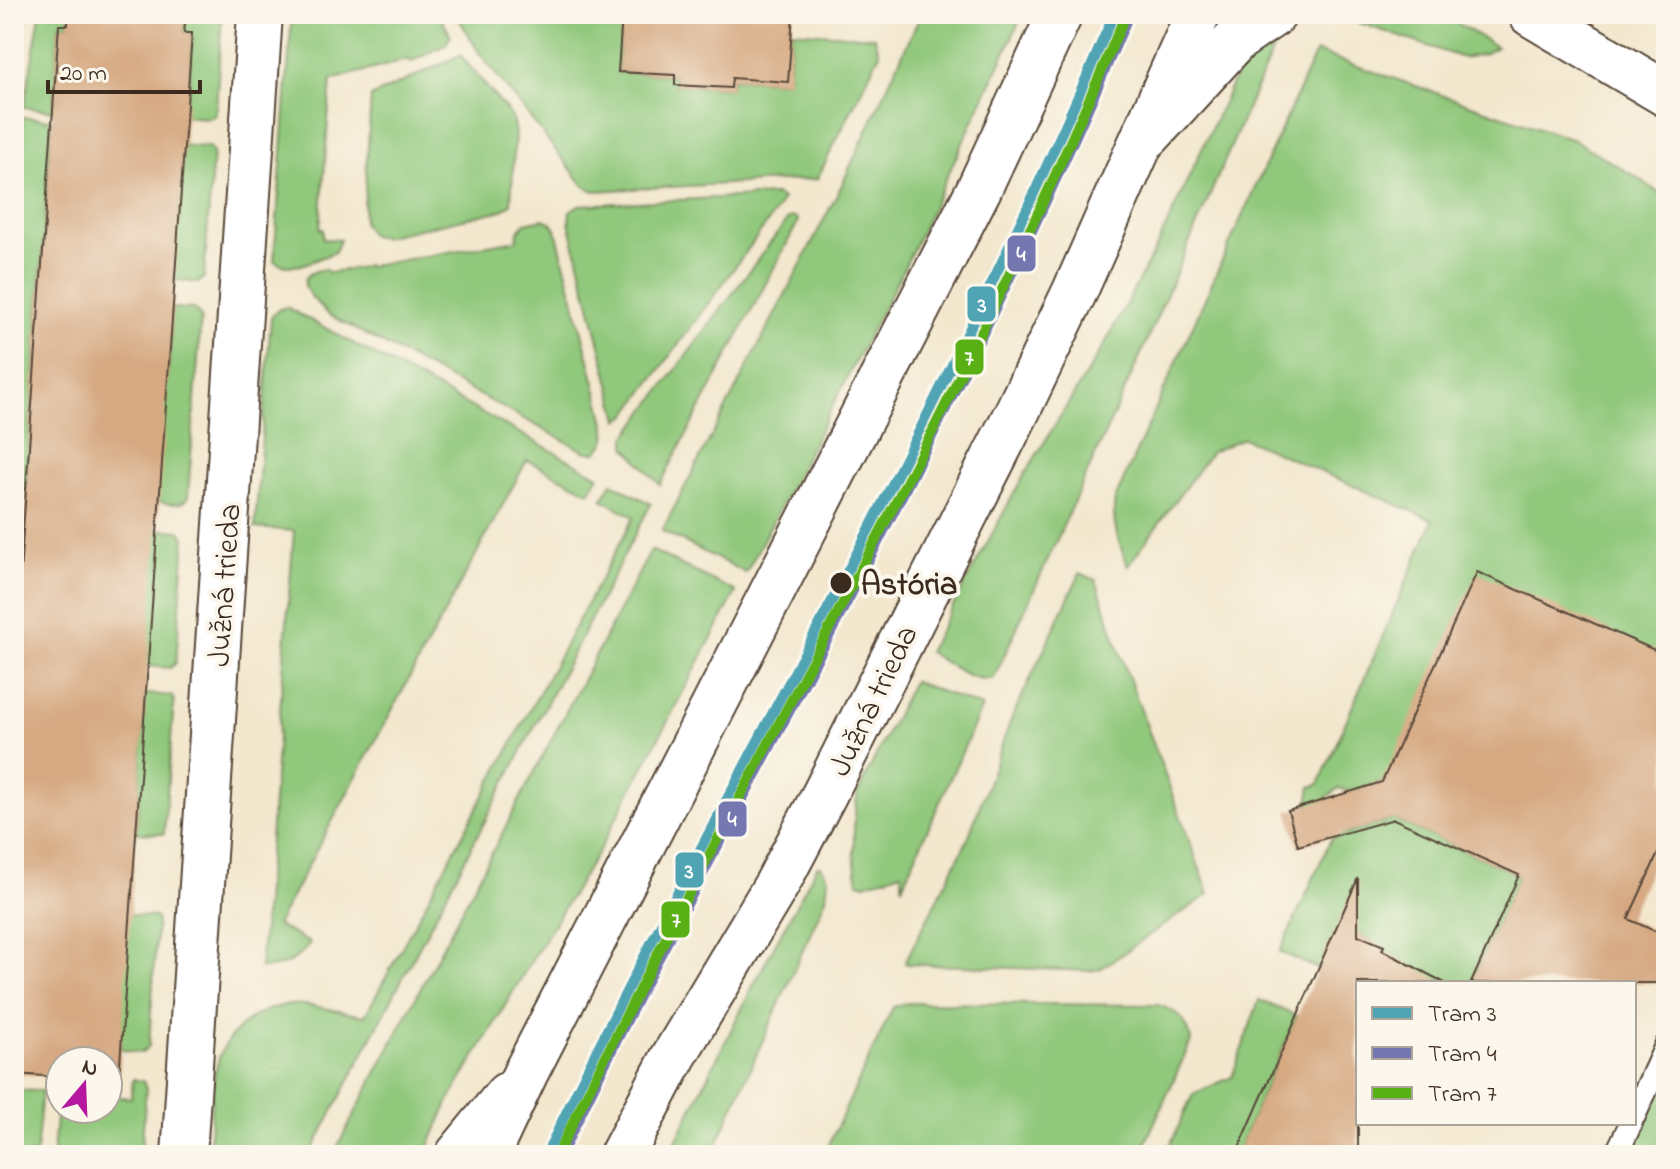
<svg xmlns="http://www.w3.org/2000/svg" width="1680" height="1169" viewBox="0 0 1680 1169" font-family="'Indie Flower',sans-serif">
<rect width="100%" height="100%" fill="#fbf7ec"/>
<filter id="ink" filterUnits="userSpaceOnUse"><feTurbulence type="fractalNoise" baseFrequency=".0125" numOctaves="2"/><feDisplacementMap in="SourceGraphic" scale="16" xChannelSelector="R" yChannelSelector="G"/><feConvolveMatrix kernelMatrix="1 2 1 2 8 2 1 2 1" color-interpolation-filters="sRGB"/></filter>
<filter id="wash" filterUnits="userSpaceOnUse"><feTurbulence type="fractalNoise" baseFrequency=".006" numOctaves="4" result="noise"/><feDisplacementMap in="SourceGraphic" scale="32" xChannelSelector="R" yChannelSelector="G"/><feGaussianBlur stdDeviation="1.8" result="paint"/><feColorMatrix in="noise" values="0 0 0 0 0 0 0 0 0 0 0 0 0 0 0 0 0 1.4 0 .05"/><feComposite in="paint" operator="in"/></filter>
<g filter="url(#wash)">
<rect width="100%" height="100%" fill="#f3e7ce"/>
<!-- green -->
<g fill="#90c87b" stroke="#66794c" stroke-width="2">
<path d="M40,14H68V25H59L53,111L24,107Z"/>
<path d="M185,14H222L216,110L214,116L209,118L178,116L188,90L192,34L184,33Z"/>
<path d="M292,14H439L451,36L445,45L411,62L410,59L331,80L320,229H323V239L340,240L335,252C316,259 292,274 274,261Z"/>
<path d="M456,14H613V19L622,20L618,72L675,75V85L731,88L732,78L788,82L792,31L874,37L880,53L817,179L594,191L584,186L480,54Z"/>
<path d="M921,14H1023L907,262L746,573L662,531L838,193Z"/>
<path d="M1333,14H1442L1497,47L1484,54L1463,58Z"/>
<path d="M1281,31L1137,363L994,678C972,684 946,662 928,652L1023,477L1106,342L1160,240L1235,77L1245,63Z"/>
<path d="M1316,52L1574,140L1643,181L1666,199V655L1382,782L1350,792L1339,788L1306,814L1311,787L1319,784L1433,520L1243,438L1211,452L1128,566C1119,543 1111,524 1115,499Z"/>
<path d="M460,55L512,117L515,133L511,204L503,210L383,237L371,235L363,223L371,97Z"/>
<path d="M23,117L52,120L25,497L14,496V247Z"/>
<path d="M176,145L208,147L213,152L204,277L198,283L166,279C177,233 187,192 176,145Z"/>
<path d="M775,195L782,199L778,208L626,416L619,420L569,222L570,211L579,205Z"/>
<path d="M792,217L797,218L798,222L660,485L626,447V437L788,219Z"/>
<path d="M543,219L551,222L556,230L605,423C608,437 607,443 596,452H586L329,315C314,301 285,275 325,269L329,273L517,240L518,232L525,223Z"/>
<path d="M286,307L599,476L589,492L527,460L276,925L310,943C297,961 282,969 260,968L294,531L255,528L271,318L277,310Z"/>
<path d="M172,308L194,309L201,317L188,497C180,509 164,502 151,500L169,365Z"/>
<path d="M612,483L651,504L310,1155H209C211,1127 210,1095 216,1068C225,1029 264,1001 304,1005C325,1007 345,1013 365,1016L634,517L602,499Z"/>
<path d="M14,505L24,506V520L32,521L22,547L14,658Z"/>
<path d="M149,529L180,531L185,538L176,663L170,668L139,665Z"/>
<path d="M651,550L736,592L601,847L527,968L449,1101L425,1155H333Z"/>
<path d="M1080,573L1096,580L1121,656L1209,894L1100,969L1090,971L907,964L905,962L967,841L1011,720Z"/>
<path d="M913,681L982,707L902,887V872L865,884L858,882C852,855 853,819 858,792Z"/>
<path d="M145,694L172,696L174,700L164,834L136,833Z"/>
<path d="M1394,819L1519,875L1471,983H1435L1382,950L1383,946L1348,930L1318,969L1280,952L1331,839Z"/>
<path d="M817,866H821L828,878L826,898L712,1155H669L755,982Z"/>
<path d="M122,914L155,917L157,921L149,1046L142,1053L121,1050Z"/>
<path d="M1259,1000L1297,1016L1236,1155H1168L1167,1152L1193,1094L1232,1077Z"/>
<path d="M907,1003L1157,1005C1176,1009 1189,1022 1191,1041L1140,1155H824L893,1007Z"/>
<path d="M133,1079L143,1081L146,1089L141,1155H53L58,1093L60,1109H108V1096L131,1098Z"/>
<path d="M1666,1079V1155H1631Z"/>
<path d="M14,1090L42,1091L36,1155H14Z"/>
</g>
<g id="blocks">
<!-- building -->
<g fill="#d6a982">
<path d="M68,14H186L184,33H192L119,1078L110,1080L108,1061H60V1077L14,1074V784L17,741H14V658L59,25H68Z"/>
<path d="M622,14H793L788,82L732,78L731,88L675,85V75L618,72Z"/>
<path d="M1477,572L1666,655V836L1628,919L1666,936V963L1657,983H1471L1519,875L1394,819L1298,846L1288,811L1382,782Z"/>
<path d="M1358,878V935L1384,946L1382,950L1445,983H1358V1155H1236Z"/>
</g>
</g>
</g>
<g filter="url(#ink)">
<use href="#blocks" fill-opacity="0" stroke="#574638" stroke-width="2"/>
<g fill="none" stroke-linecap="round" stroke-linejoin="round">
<!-- service casing -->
<g stroke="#574638" stroke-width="26">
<g id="service">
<path d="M1634,1116L1666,1046"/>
<path d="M1616,1155L1631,1123"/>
</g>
</g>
<!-- minor casing -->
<g stroke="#574638" stroke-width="48">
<g id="minor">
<path d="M1531,14L1666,94"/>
<path d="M1148,136L1236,40L1274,14"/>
<path d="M184,1155L260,14"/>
<path d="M458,1155L507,1095"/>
</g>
</g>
<!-- tertiary casing -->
<g stroke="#574638" stroke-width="48">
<g id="tertiary">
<path d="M487,1155L526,1072L979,189L1060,14"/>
<path d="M622,1155L674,1056L777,884L825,793L1017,412L1075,291L1198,14"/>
</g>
</g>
<!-- service -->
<use href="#service" stroke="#fff" stroke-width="22"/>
<!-- minor -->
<use href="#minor" stroke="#fff" stroke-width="44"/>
<!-- tertiary -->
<use href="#tertiary" stroke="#fff" stroke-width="44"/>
<!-- tram-1 casing -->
<g stroke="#fbf7ec" stroke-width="16">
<path id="tram-1" d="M546,1155C635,966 737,782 834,597C934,406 1029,213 1114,14"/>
</g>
<!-- tram-2 casing -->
<g stroke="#fbf7ec" stroke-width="16">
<path id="tram-2" d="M561,1155C649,968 750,788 845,606C946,413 1042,219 1127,19"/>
</g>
<!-- tram-3 casing -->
<g stroke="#fbf7ec" stroke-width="16">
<path id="tram-3" d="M560,1149C677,906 810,671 933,430C1002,294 1066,155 1126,14"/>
</g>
<!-- tram-1 -->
<use href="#tram-1" stroke="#51a4b4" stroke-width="10"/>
<!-- tram-2 -->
<use href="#tram-2" stroke="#7477b0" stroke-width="10"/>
<!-- tram-3 -->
<use href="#tram-3" stroke="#59b015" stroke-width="10"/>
</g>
</g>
<!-- markers -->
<circle fill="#3b2a1e" stroke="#fbf7ec" stroke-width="3" cx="841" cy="583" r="12"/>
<g text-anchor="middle" stroke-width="8" stroke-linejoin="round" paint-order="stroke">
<!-- stop labels -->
<g font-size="32" font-weight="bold" fill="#3b2a1e" stroke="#fbf7ec" text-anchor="start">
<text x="861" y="594">Astória</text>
</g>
<!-- street labels -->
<g font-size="32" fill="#3b2a1e" stroke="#fbf7ec">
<text transform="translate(223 585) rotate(-86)" y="11">Južná trieda</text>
<text transform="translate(872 700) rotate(-64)" y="11">Južná trieda</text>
</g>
</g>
<g stroke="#fbf7ec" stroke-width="3">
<rect x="1006" y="234" width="31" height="39" rx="8" fill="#7477b0"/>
<rect x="966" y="285" width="31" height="38" rx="8" fill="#51a4b4"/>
<rect x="954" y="338" width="31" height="38" rx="8" fill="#59b015"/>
<rect x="717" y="800" width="31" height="38" rx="8" fill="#7477b0"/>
<rect x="674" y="851" width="31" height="38" rx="8" fill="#51a4b4"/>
<rect x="660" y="900" width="31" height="39" rx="8" fill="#59b015"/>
</g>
<g font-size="22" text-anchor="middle" font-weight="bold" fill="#fff">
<text x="1021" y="261">4</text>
<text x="982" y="312">3</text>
<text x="969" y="365">7</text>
<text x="732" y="826">4</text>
<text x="689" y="878">3</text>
<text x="676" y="927">7</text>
</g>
<!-- margin -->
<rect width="1680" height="1169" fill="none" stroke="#fbf7ec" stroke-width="48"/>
<!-- legend -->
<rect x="1356" y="981" width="280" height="144" fill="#fbf7ec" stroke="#aea59a" stroke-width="2"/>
<rect x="1372" y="1007" width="40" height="12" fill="#51a4b4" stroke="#aea59a" stroke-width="2"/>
<text x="1428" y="1021" font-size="24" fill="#3b2a1e">Tram 3</text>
<rect x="1372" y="1047" width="40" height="12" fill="#7477b0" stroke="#aea59a" stroke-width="2"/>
<text x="1428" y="1061" font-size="24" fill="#3b2a1e">Tram 4</text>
<rect x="1372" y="1087" width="40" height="12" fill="#59b015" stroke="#aea59a" stroke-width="2"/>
<text x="1428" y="1101" font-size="24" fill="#3b2a1e">Tram 7</text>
<!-- north arrow -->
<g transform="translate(84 1085) rotate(19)"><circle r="38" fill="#fbf7ec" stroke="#aea59a" stroke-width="2"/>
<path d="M0-6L14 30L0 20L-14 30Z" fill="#b5179e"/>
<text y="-12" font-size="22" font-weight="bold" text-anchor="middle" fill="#3b2a1e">N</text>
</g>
<!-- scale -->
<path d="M48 80v12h152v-12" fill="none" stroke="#3b2a1e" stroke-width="4"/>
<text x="60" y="80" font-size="24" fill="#3b2a1e" stroke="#fbf7ec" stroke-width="6" paint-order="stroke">20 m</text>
</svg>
